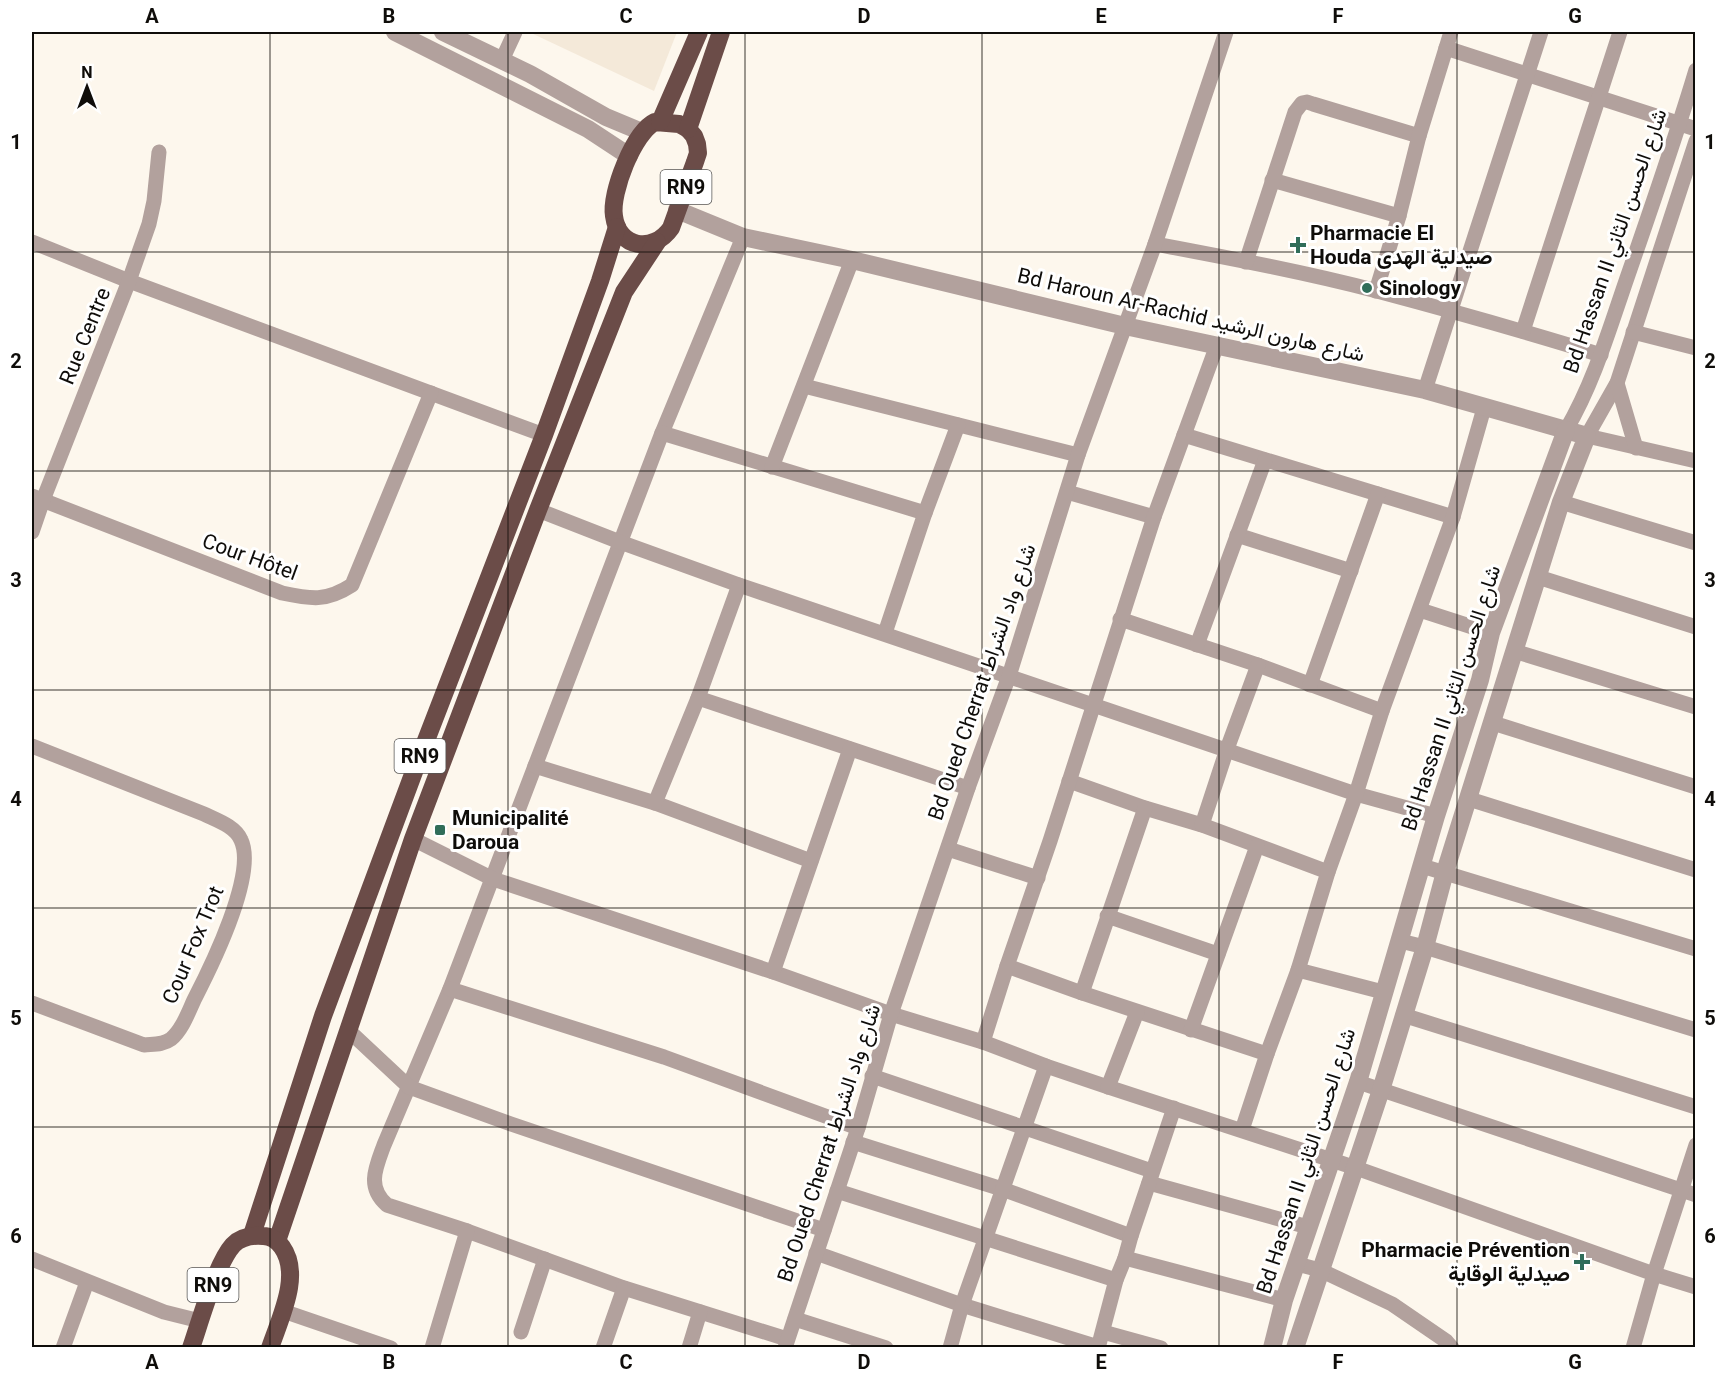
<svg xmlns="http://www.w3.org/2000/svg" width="1727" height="1379" viewBox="0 0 1727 1379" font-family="Roboto,Vazirmatn,sans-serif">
<rect width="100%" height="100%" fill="#fdf7ed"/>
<!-- built -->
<path fill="#f4e9d9" d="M529,32H677L654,91Z"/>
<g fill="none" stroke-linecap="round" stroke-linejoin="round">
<!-- minor -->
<g stroke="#b2a19d" stroke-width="15">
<path d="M1446,48L1696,129"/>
<path d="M502,60L515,32"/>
<path d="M1696,141L1617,383L1587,436L1696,461"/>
<path d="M1272,180L1399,216"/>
<path d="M743,237L662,433L450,989L384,1145C376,1167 366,1187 387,1205L467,1231L624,1288L787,1339"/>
<path d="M32,242L129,281L544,435"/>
<path d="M1155,244C1229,258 1304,272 1377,291C1452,311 1527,332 1601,355"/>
<path d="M1246,262L1295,112L1302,103L1307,102L1313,104L1419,136"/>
<path d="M1376,291L1399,216L1419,136L1451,32"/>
<path d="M1523,331L1620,32"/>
<path d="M1633,332L1696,348"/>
<path d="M1617,383L1636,448"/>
<path d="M804,386L1078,455"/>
<path d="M1425,390L1541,32"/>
<path d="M1566,430C1594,382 1609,330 1627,278C1651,209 1675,140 1696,70"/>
<path d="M662,433L925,513"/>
<path d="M1184,435L1453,517"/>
<path d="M772,467L852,260"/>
<path d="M1067,492L1154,517"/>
<path d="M32,496L282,593C311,599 326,602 352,585L431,393"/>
<path d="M1561,502L1696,543"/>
<path d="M538,510L620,542L739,585L1356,794L1436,816"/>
<path d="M32,532L43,500L129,281L149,224L154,201L159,152"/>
<path d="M1237,535L1351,571"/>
<path d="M1538,577L1696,627"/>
<path d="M1420,610L1491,633"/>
<path d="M1120,619L1258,665L1382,711"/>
<path d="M885,633L925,513L958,425"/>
<path d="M1197,645L1265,460"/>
<path d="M1514,651L1696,707"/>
<path d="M1310,685L1378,494"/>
<path d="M698,698L968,788"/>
<path d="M1493,723L1696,787"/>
<path d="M32,746L204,814C216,820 235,826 241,840C257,874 211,967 194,1000C188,1013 182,1030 171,1039C163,1045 153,1044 144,1045L32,1003"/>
<path d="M535,766L655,803L811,861"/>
<path d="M1069,781L1145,808L1202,825L1328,872"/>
<path d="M1469,799L1696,870"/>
<path d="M655,803L698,698L739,585"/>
<path d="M1202,825L1227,749L1258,665"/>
<path d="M413,839L493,879L773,972L891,1014L983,1042L1046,1066L1108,1087L1356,1168L1654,1274L1696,1287"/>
<path d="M948,849L1038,878"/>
<path d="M1422,866L1696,949"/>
<path d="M1107,916L1218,954"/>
<path d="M1400,941L1425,947L1696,1030"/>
<path d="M1007,966L1082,993L1267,1054"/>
<path d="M1298,970L1383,992"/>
<path d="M773,972L850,749"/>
<path d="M450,989L664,1057L858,1128"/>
<path d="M1082,993L1145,808"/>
<path d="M1403,1015L1696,1107"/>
<path d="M348,1030L409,1087L511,1124L824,1230"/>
<path d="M1191,1030L1257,846"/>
<path d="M983,1042L1007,966L1050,841L1154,517L1217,345"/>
<path d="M872,1076L1152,1171"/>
<path d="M1358,1082L1696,1195"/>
<path d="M1108,1087L1137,1012"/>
<path d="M1242,1130L1267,1054L1298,970L1328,872L1356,794L1382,711L1453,517L1484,408"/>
<path d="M853,1142L1002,1189L1131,1236"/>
<path d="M1149,1183L1308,1227"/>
<path d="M837,1191L1116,1280"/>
<path d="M816,1253L962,1305L1098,1347"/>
<path d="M1125,1258L1284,1300"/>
<path d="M32,1259L164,1312L200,1321"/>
<path d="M1297,1264L1320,1270L1392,1304L1446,1341L1452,1348"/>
<path d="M283,1311L391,1348"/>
<path d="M795,1319L886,1348"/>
<path d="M521,1332L545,1259"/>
<path d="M1103,1332L1161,1348"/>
<path d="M63,1348L87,1282"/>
<path d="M432,1348L467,1231"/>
<path d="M603,1348L624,1288"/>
<path d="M689,1348L700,1312"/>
<path d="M785,1348L858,1128L891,1014L968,788L1009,676L1078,455L1155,244L1226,32"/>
<path d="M950,1348L962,1305L1046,1066"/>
<path d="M1098,1348L1116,1280L1125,1258L1131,1236L1174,1108"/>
<path d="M1633,1348L1654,1274L1696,1145"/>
</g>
<!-- tertiary -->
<g stroke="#b2a19d" stroke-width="18">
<path d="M395,32L588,129L629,156"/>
<path d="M443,32L530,74L606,117L642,132"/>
<path d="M677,210L743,237L852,260L1125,326L1425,390L1587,436L1561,502L1445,872L1425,947L1381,1090L1295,1348"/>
<path d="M1272,1348L1284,1300L1358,1082L1436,816L1480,680L1491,633L1566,430"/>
</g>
<!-- trunk -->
<g stroke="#6b4c48" stroke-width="18">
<path d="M655,122L679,124L688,129L694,136L697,144L698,153L695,162L671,228C653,254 618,248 614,216C610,193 634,132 655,122Z"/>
<path d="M660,122L699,32"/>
<path d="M688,129L721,32"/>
<path d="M252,1235L323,1016L415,769L544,435L600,281L617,227"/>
<path d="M277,1241L413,839L538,510L624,292L657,242"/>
<path d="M191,1348C200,1322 216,1264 233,1245C241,1237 251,1235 263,1236C271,1236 277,1240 282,1247C302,1275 280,1318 270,1348"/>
</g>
</g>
<!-- grid -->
<path fill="none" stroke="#0f0d0a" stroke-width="1.5" stroke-opacity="0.55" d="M270,32V1348M508,32V1348M745,32V1348M982,32V1348M1219,32V1348M1457,32V1348M32,252H1696M32,471H1696M32,690H1696M32,908H1696M32,1127H1696"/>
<!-- markers -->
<g fill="#306d59" stroke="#fff" stroke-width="2">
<path d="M1295 236h6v6h6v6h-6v6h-6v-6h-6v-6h6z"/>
<circle cx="1367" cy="288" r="6"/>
<rect x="434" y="824" width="12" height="12" rx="3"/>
<path d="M1579 1253h6v6h6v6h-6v6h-6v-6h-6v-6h6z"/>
</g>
<g text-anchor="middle" stroke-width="6" stroke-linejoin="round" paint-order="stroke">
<!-- shield labels -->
<g fill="#fff" stroke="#575654" stroke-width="1.5">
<rect x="660.5" y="170" width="51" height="34" rx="4.5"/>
<rect x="394.5" y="739" width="51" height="34" rx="4.5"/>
<rect x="187.5" y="1268" width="51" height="34" rx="4.5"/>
</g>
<g font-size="20" font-weight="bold" fill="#0f0d0a">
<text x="686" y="194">RN9</text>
<text x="420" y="763">RN9</text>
<text x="213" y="1292">RN9</text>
</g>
<!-- poi labels -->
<g font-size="21" font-weight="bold" fill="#0f0d0a" stroke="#fff" text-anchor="start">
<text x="1310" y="240">Pharmacie El<tspan x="1310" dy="24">Houda صيدلية الهدى</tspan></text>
<text x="1379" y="295">Sinology</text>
<text x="452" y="825">Municipalité<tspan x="452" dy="24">Daroua</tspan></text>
<text x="1570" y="1257" text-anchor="end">Pharmacie Prévention<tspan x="1570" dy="24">صيدلية الوقاية</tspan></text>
</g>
<!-- street labels -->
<g font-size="21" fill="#0f0d0a" stroke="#fff">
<text transform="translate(1615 241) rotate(-71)" y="7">Bd Hassan II شارع الحسن الثاني</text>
<text transform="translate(1191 315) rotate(13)" y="7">Bd Haroun Ar-Rachid شارع هارون الرشيد</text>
<text transform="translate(85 336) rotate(-68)" y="7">Rue Centre</text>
<text transform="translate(250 557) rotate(20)" y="7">Cour Hôtel</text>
<text transform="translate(982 682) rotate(-71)" y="7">Bd Oued Cherrat شارع واد الشراط</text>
<text transform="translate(1451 698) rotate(-72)" y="7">Bd Hassan II شارع الحسن الثاني</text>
<text transform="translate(193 945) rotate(-67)" y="7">Cour Fox Trot</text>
<text transform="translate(829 1143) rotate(-72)" y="7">Bd Oued Cherrat شارع واد الشراط</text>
<text transform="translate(1306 1161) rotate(-72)" y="7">Bd Hassan II شارع الحسن الثاني</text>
</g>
</g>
<!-- border -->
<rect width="1727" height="1379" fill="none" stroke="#ffffff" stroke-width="66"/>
<!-- north arrow -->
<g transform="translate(87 87)" stroke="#ffffff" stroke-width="4.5" paint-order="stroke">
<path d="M0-4.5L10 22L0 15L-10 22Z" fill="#0f0d0a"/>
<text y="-9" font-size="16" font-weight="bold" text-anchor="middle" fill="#0f0d0a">N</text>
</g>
<rect x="33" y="33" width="1661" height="1313" fill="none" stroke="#0f0d0a" stroke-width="2"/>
<g font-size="20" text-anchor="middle" font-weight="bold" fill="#0f0d0a">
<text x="152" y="23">A</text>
<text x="389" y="23">B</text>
<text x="626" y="23">C</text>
<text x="864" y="23">D</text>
<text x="1101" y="23">E</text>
<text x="1338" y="23">F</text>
<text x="1575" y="23">G</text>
<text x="16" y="149">1</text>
<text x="1710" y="149">1</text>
<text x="16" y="368">2</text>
<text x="1710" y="368">2</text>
<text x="16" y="587">3</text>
<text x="1710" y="587">3</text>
<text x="16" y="806">4</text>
<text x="1710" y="806">4</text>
<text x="16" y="1025">5</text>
<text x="1710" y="1025">5</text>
<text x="16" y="1243">6</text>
<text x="1710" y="1243">6</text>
<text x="152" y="1369">A</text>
<text x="389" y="1369">B</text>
<text x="626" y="1369">C</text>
<text x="864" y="1369">D</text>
<text x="1101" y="1369">E</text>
<text x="1338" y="1369">F</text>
<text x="1575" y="1369">G</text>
</g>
</svg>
